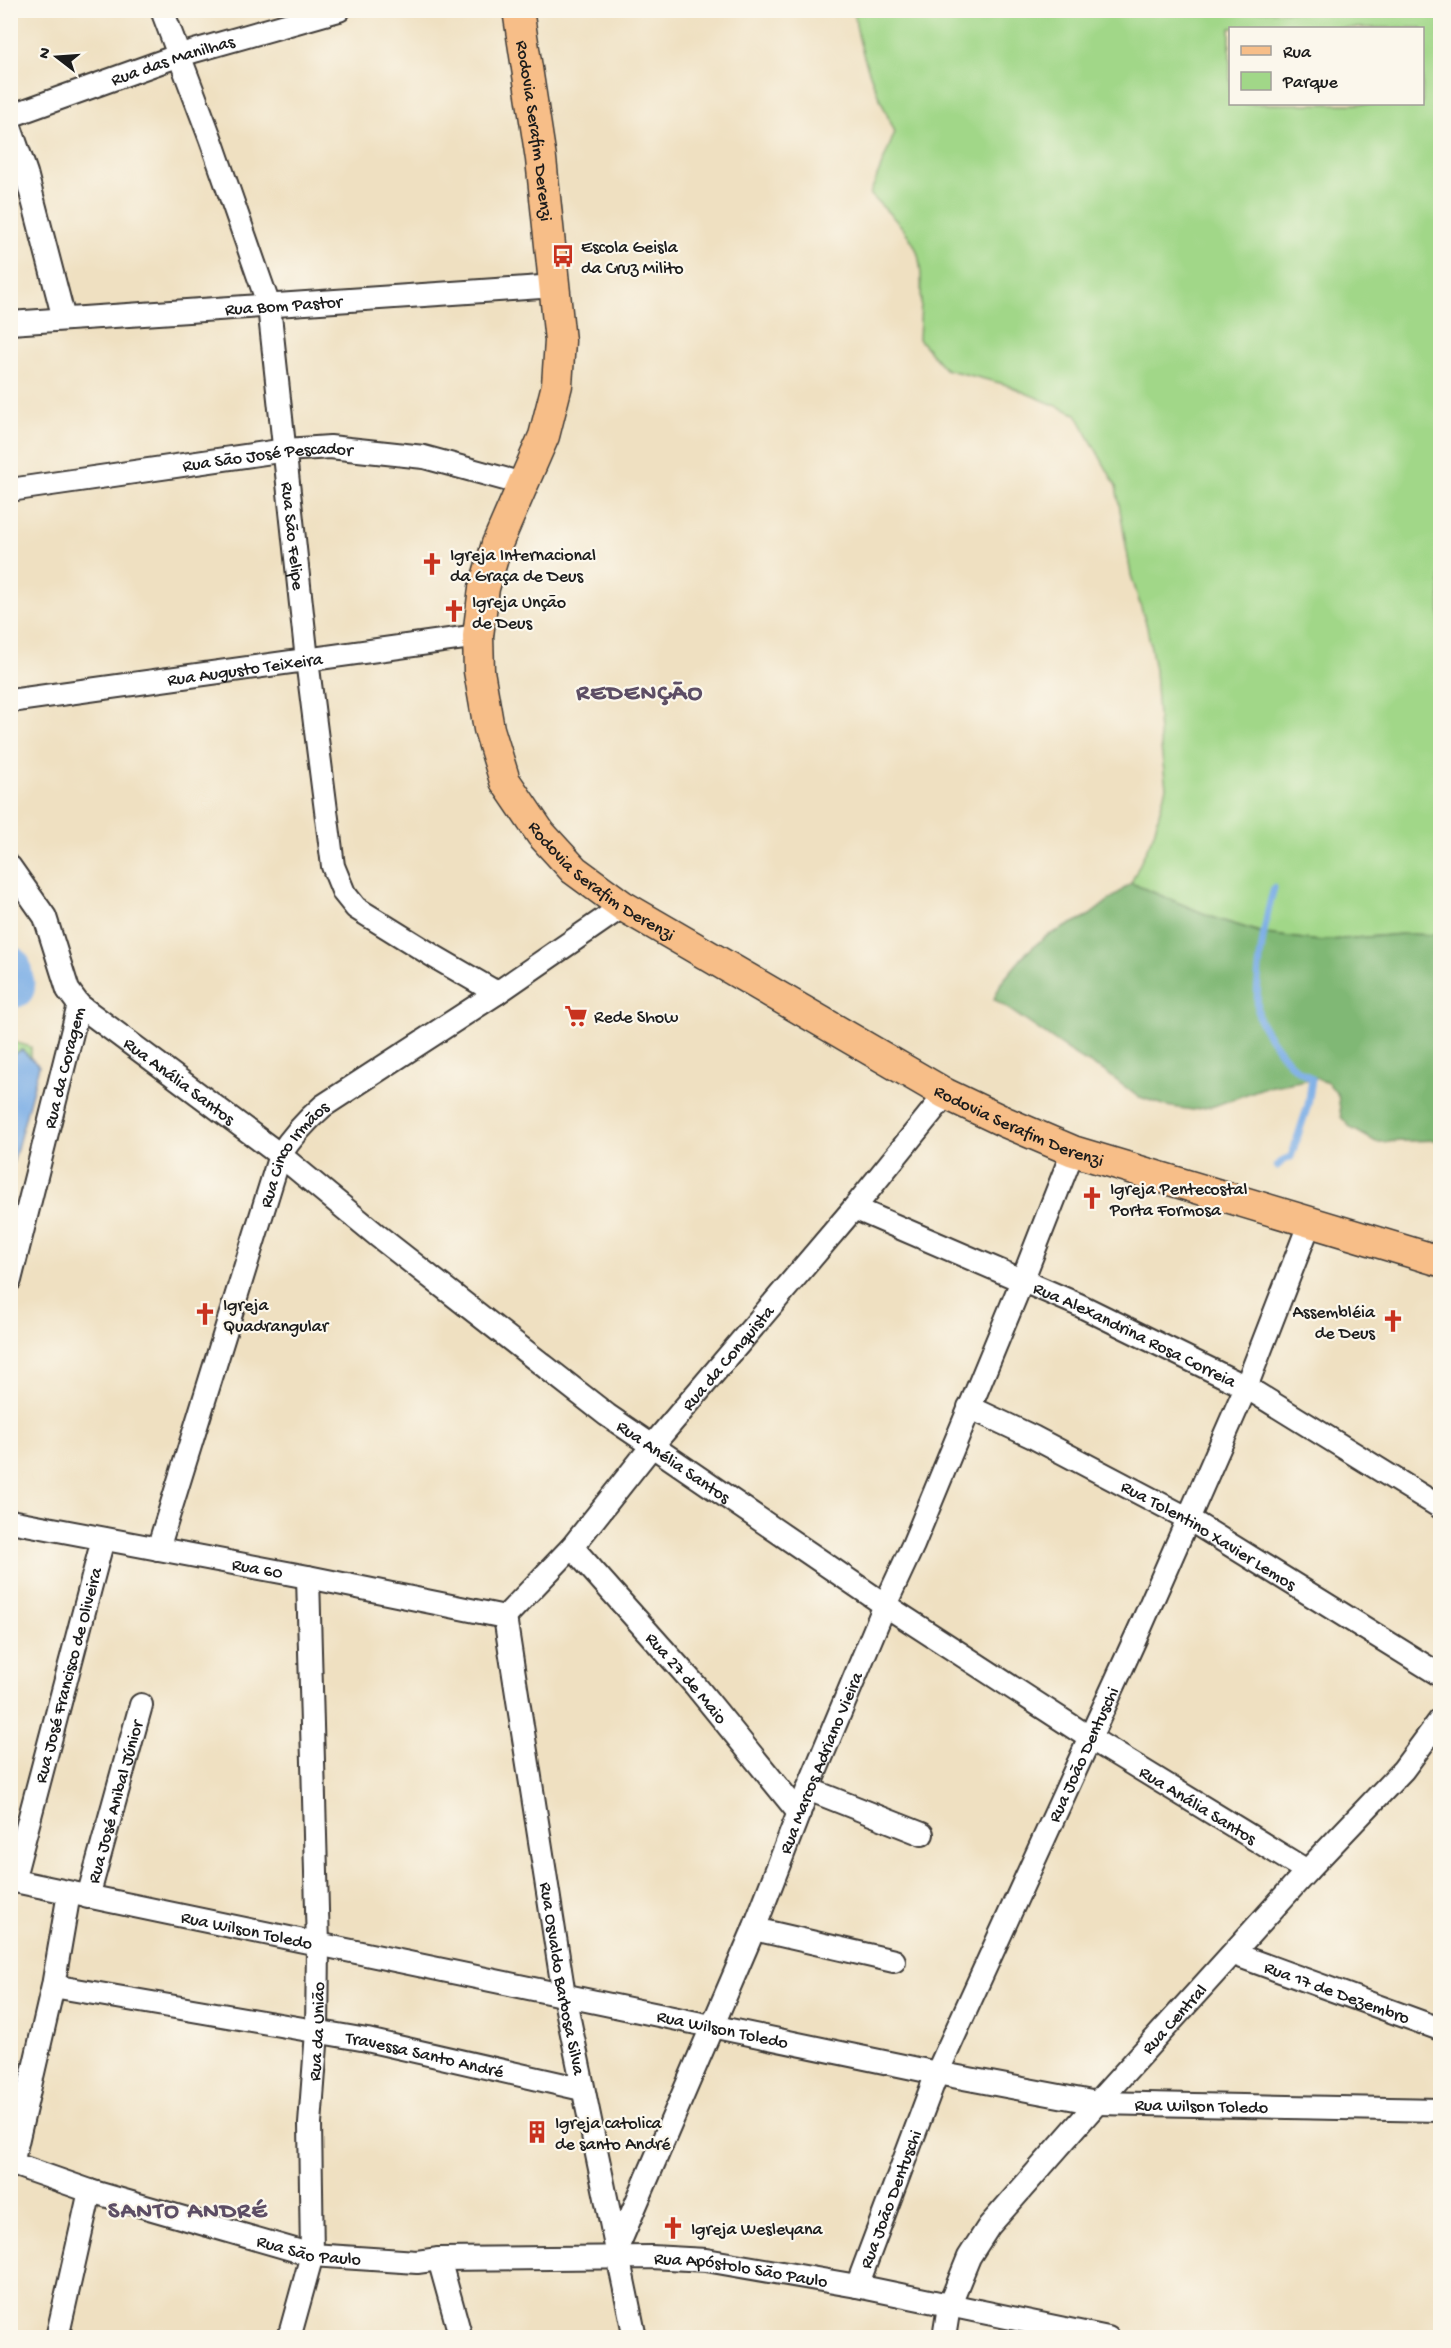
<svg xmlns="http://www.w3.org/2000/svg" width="1451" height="2348" viewBox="0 0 1451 2348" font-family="'Gochi Hand',sans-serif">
<rect width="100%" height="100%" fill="#fbf7ec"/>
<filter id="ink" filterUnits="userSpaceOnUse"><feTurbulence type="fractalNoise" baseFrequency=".0167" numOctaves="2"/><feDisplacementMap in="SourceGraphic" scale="12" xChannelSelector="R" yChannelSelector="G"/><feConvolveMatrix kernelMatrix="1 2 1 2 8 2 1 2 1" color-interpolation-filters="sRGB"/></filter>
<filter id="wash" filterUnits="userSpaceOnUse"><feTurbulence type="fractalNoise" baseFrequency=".008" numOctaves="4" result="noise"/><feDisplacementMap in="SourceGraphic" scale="24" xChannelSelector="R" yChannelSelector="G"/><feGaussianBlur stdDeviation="1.35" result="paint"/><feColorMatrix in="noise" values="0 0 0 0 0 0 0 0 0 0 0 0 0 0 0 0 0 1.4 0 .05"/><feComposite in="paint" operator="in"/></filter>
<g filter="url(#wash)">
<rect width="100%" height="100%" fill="#efe0c1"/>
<!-- green -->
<g fill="#a1d788" stroke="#5e7a52" stroke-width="1.5" fill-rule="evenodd">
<path d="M854,11H1440V935L1403,934L1319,941L1266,934L1217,919L1131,883L1154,833L1166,787L1159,733L1155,670L1147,627L1131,575L1116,486L1076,414L1004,384L945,369L919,339C920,315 925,270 916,249C907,228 885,210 870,194L895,132C877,93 859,55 854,11ZM1230,28H1422V104H1230Z"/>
<path d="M11,1041L31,1047V1058L22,1050L11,1055Z"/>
</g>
<!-- forest -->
<path fill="#80b874" stroke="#4e6a48" stroke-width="1.5" d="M1131,883L1217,919L1266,934L1319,941L1403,934L1440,935V1140L1376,1142L1351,1128L1341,1117L1338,1095L1328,1083L1316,1078L1263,1088L1214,1106L1193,1110L1166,1106L1137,1096L1104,1071L1083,1060L994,999L1001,983L1026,953L1045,937L1090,915Z"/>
<!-- water -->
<path fill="#7aade6" stroke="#4b6481" stroke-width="1.5" d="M22,1050L39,1066L11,1171V1055Z"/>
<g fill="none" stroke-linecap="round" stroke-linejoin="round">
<!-- stream -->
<path stroke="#7aade6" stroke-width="7" d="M1274,888C1265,917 1253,988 1259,1017C1261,1027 1284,1059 1293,1066C1298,1071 1306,1074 1312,1079L1308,1105L1291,1157L1285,1159L1277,1166"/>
<!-- river -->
<path stroke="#7aade6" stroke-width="42" d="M10,967L14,987"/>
</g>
</g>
<g filter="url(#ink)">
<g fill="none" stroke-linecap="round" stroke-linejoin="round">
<!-- minor casing -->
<g stroke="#3c3935" stroke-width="26">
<g id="minor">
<path id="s1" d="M162,10L211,140L269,306L307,660L333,866L344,893L356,908L435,957L497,993"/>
<path id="s2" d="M10,116L180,55L339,10"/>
<path d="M10,127L26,173L64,319"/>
<path id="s3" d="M10,323L556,286"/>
<path id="s4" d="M10,490L286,450L330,447L424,457L523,484"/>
<path id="s5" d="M10,701L478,636"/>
<path id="s6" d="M10,867L45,917L68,990L79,1005L280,1155L378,1236L607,1415L885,1605L1090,1738L1307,1871"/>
<path id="s7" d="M854,1208L1079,1305L1246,1387L1440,1507"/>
<path id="s8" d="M10,1280L79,1005"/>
<path id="s9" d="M969,1407L1033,1437L1187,1518L1440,1675"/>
<path id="s10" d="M10,1521L308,1577L505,1617"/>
<path id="s11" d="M572,1547L695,1685L799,1813"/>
<path id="s12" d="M158,1549L280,1155C292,1136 306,1121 323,1106L497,993L623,906"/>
<path id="s13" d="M505,1617L564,1995L635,2338"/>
<path id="s14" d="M505,1617L572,1547L652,1446L854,1208L946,1094"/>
<path d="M808,1789L922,1834"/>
<path id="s15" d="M10,1880L937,2073L1097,2103L1440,2110"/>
<path id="s16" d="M13,1881L103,1539"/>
<path id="s17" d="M88,1897L141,1705"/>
<path d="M754,1929L894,1961"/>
<path id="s18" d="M1234,1954L1440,2029"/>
<path id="s19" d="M53,1986L367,2040L582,2089"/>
<path id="s20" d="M10,2163L90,2191L312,2255L417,2262L439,2259L651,2257L706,2260L857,2286L1108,2338"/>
<path d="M12,2164L53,1986L69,1893"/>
<path id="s21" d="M618,2246L754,1929L808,1789L885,1605L913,1545L1022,1281L1073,1151"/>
<path d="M439,2259L461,2338"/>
<path id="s22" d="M857,2286L937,2073L1141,1626L1246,1387L1310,1222"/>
<path d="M57,2338L90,2191"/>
<path id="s23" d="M289,2338L312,2255L310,2124L317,2032L318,1946L308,1577"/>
<path id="s24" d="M944,2338L949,2306L969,2257L989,2226L1097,2103L1307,1871L1403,1770L1440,1720"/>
</g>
</g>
<!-- major casing -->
<g stroke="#3c3935" stroke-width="33">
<g id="major">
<path id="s25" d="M518,10L541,159L560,341L557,385L544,436L497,544L484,588L478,636L479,671L489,729L505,781L541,834L574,870L623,906L946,1094L1005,1122L1073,1151L1440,1261"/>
</g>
</g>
<!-- minor -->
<use href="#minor" stroke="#fff" stroke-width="22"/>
<!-- major -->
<use href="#major" stroke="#f7be88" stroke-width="30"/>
</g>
</g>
<!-- icons -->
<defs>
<g id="bus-bare" transform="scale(1.8)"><path d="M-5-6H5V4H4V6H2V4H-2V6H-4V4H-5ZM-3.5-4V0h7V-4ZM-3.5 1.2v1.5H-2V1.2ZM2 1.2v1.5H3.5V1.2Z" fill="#c8321e" stroke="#fbf7ec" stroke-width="2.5" paint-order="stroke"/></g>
<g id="church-bare" transform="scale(1.8)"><path d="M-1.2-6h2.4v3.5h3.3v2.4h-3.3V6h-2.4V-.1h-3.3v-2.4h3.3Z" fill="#c8321e" stroke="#fbf7ec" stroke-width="2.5" paint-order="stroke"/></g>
<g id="supermarket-bare" transform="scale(1.8)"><path d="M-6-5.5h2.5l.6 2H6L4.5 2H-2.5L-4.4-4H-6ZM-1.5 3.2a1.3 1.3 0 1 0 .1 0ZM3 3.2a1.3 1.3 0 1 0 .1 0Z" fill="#c8321e" stroke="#fbf7ec" stroke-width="2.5" paint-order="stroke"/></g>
<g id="building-bare" transform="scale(1.8)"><path d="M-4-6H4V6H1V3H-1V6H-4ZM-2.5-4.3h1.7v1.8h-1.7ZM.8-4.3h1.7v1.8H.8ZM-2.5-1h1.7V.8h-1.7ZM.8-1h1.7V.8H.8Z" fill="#c8321e" stroke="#fbf7ec" stroke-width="2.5" paint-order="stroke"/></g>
</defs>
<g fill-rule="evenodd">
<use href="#bus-bare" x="563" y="256"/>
<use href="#church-bare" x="432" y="564"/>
<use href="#church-bare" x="454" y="611"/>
<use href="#supermarket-bare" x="576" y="1016"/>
<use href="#church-bare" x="1092" y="1198"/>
<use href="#church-bare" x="205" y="1314"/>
<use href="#church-bare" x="1393" y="1321"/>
<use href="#building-bare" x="537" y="2132"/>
<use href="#church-bare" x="673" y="2228"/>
</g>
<g text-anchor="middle" stroke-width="4.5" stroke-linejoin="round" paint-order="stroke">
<!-- street labels -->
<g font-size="18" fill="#1c1c1c" stroke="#fbf7ec">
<text dy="6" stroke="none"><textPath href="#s2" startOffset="172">Rua das Manilhas</textPath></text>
<text dy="6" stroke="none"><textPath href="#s25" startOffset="122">Rodovia Serafim Derenzi</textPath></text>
<text dy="6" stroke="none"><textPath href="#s3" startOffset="274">Rua Bom Pastor</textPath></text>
<text dy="6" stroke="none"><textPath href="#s4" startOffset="260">Rua São José Pescador</textPath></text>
<text dy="6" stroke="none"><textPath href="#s1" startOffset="546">Rua São Felipe</textPath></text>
<text dy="6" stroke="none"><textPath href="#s5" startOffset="237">Rua Augusto Teixeira</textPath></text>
<text dy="6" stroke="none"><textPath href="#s25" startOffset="932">Rodovia Serafim Derenzi</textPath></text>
<text dy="6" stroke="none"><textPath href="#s8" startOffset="219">Rua da Coragem</textPath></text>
<text dy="6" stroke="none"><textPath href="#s6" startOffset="282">Rua Anália Santos</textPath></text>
<text dy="6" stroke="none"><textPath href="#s25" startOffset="1418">Rodovia Serafim Derenzi</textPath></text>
<text dy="6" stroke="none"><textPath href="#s12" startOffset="420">Rua Cinco Irmãos</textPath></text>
<text dy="6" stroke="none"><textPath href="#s7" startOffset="308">Rua Alexandrina Rosa Correia</textPath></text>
<text dy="6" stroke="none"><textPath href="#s14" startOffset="342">Rua da Conquista</textPath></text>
<text dy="6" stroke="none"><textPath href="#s6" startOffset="906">Rua Anélia Santos</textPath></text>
<text dy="6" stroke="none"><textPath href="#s9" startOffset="272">Rua Tolentino Xavier Lemos</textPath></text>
<text dy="6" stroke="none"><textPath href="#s10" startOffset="252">Rua 60</textPath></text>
<text dy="6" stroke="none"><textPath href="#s16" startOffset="213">Rua José Francisco de Oliveira</textPath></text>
<text dy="6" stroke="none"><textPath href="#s11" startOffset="174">Rua 27 de Maio</textPath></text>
<text dy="6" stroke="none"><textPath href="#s22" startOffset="578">Rua João Dentuschi</textPath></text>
<text dy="6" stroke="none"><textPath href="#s21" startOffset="524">Rua Marcos Adriano Vieira</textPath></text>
<text dy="6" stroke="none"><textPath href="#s17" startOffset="99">Rua José Anibal Júnior</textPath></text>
<text dy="6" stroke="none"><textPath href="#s6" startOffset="1533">Rua Anália Santos</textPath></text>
<text dy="6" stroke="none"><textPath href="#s15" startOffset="242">Rua Wilson Toledo</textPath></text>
<text dy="6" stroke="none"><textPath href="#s13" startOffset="366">Rua Osvaldo Barbosa Silva</textPath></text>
<text dy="6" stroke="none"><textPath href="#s18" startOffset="110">Rua 17 de Dezembro</textPath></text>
<text dy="6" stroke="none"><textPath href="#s24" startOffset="400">Rua Central</textPath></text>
<text dy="6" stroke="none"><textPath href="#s15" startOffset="728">Rua Wilson Toledo</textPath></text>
<text dy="6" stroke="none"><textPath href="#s23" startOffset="310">Rua da União</textPath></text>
<text dy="6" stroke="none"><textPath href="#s19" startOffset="378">Travessa Santo André</textPath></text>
<text dy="6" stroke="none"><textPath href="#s15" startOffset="1214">Rua Wilson Toledo</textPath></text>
<text dy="6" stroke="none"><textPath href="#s22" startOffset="93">Rua João Dentuschi</textPath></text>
<text dy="6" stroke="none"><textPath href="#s20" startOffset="312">Rua São Paulo</textPath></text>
<text dy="6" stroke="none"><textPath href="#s20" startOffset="746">Rua Apóstolo São Paulo</textPath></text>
</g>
<!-- poi labels -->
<g font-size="18" fill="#1c1c1c" stroke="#fbf7ec" text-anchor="start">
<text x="581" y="252">Escola Geisla<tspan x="581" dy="21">da Cruz Milito</tspan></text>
<text x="450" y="560">Igreja Internacional<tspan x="450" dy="21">da Graça de Deus</tspan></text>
<text x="472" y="607">Igreja Unção<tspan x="472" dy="21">de Deus</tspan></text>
<text x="594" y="1022">Rede Show</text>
<text x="1110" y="1194">Igreja Pentecostal<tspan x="1110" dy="21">Porta Formosa</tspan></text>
<text x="223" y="1310">Igreja<tspan x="223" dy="21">Quadrangular</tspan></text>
<text x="1375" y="1317" text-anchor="end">Assembléia<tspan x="1375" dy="21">de Deus</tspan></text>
<text x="555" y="2128">Igreja catolica<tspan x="555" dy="21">de santo André</tspan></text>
<text x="691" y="2234">Igreja Wesleyana</text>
</g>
<!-- district labels -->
<g font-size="24" font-weight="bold" letter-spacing="1.5" fill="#5d4e65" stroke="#fbf7ec">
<text x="640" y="699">REDENÇÃO</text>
<text x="188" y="2217">SANTO ANDRÉ</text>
</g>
</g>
<!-- margin -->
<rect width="1451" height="2348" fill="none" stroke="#fbf7ec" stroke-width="36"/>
<!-- legend -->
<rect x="1229" y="27" width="195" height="78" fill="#fbf7ec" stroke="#a29f99" stroke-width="1.5"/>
<rect x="1241" y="46" width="30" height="9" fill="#f7be88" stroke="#a29f99" stroke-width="1.5"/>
<text x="1283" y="57" font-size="18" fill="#1c1c1c">Rua</text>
<rect x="1241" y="72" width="30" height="18" fill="#a1d788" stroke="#a29f99" stroke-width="1.5"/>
<text x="1283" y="87" font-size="18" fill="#1c1c1c">Parque</text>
<!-- north arrow -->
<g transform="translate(57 57) rotate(287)" stroke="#fbf7ec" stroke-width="4.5" paint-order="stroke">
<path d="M0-4.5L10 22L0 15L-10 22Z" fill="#1c1c1c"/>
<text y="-9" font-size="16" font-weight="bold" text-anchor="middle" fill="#1c1c1c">N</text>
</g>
</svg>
